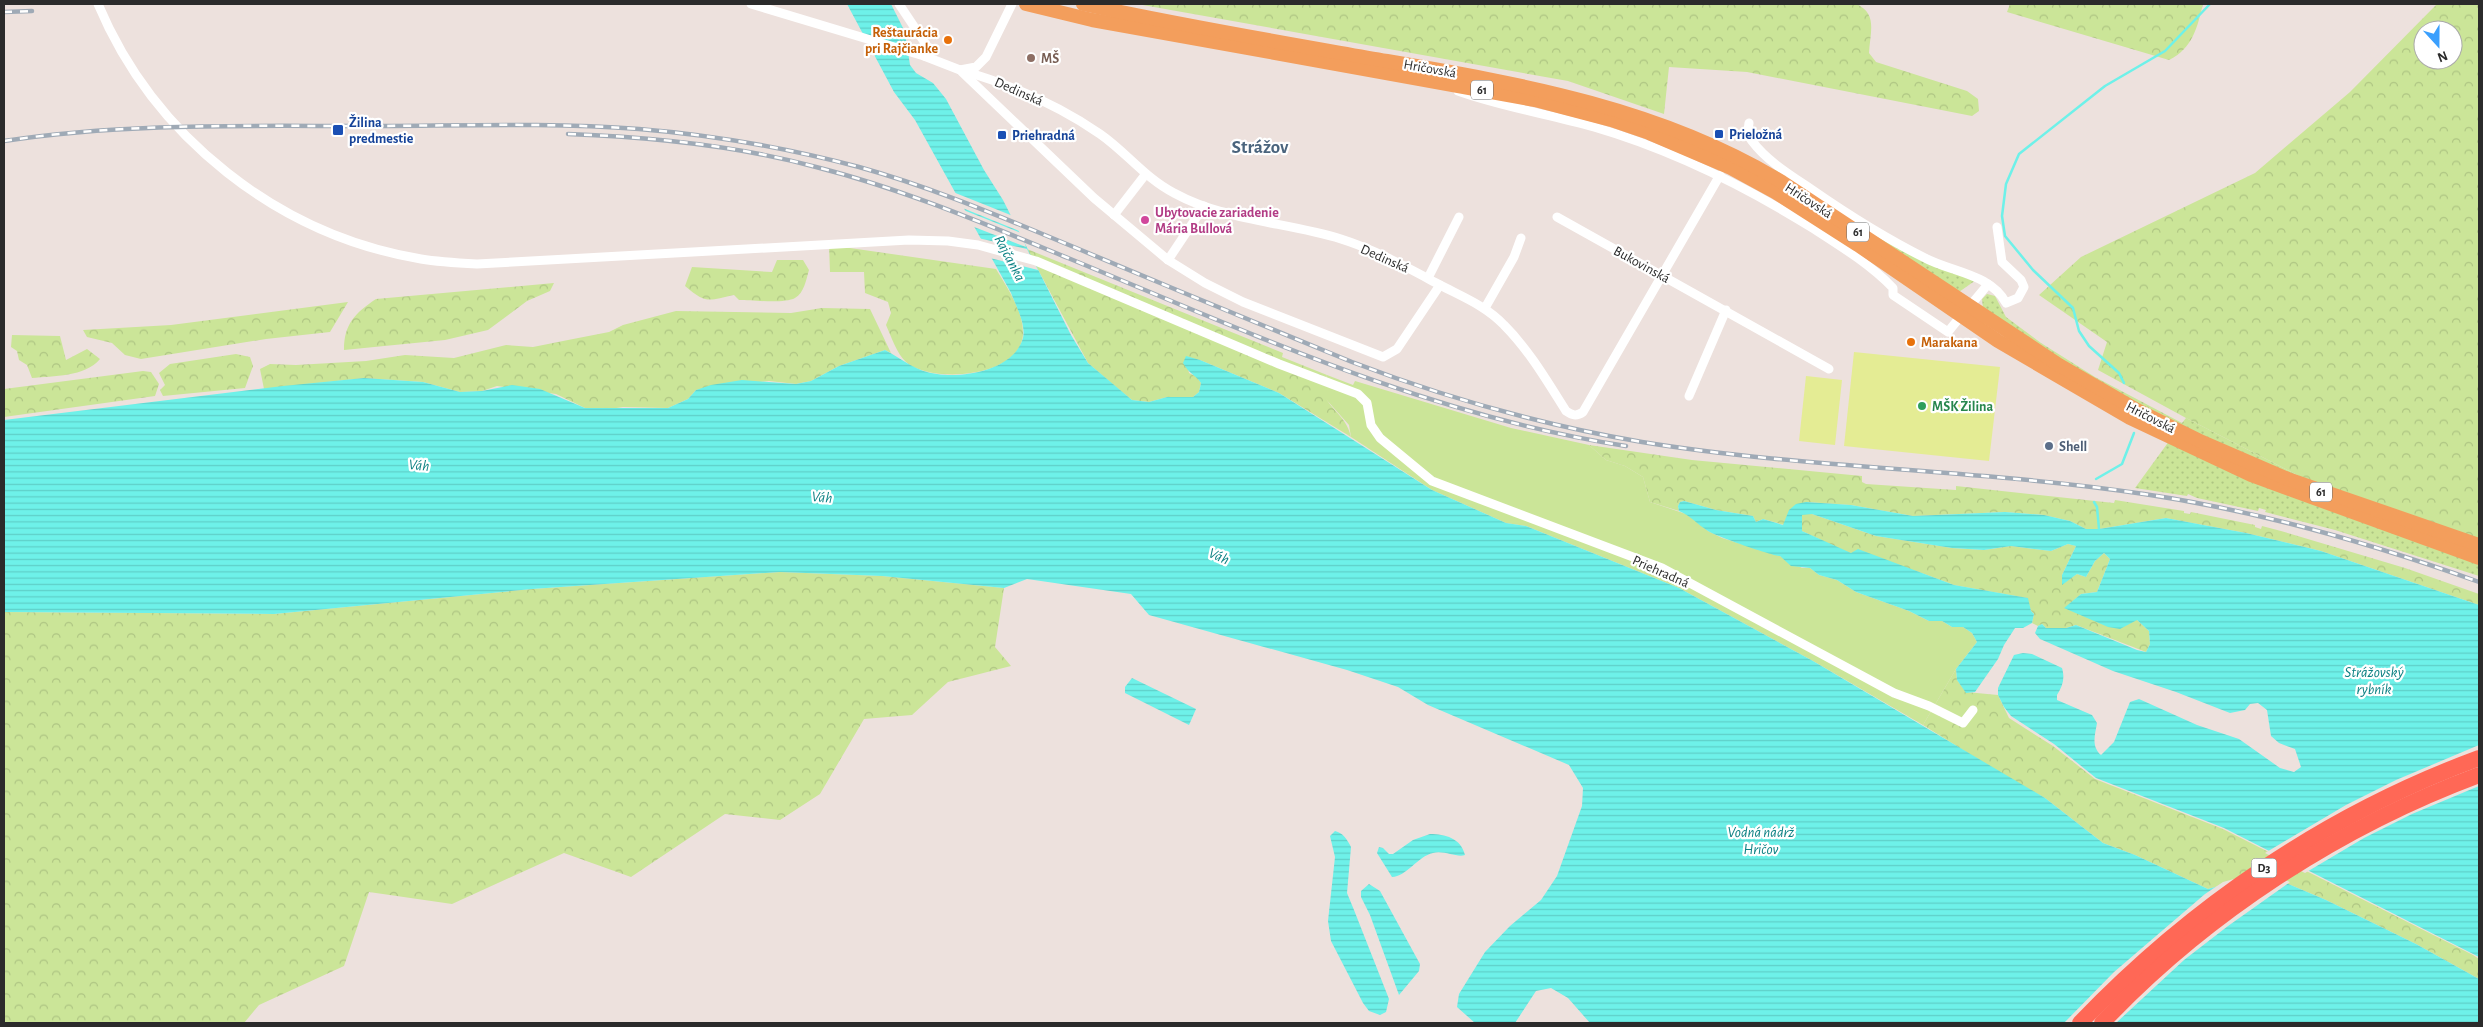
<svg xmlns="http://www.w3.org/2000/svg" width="2483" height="1027" viewBox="0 0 2483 1027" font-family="'Alegreya Sans',sans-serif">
<defs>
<pattern id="grass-dots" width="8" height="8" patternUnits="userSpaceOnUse" patternTransform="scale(1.25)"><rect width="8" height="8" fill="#cbe598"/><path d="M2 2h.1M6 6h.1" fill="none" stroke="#aec583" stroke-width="1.8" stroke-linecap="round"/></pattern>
<pattern id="forest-crowns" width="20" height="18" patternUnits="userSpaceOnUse" patternTransform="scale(1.25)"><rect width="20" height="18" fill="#cbe598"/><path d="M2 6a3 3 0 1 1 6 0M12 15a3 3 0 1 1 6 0" fill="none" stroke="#aec583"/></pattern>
<pattern id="water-rules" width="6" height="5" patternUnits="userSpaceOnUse" patternTransform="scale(1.25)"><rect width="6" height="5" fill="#6ef1e9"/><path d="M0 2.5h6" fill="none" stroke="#5fcfc8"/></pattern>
</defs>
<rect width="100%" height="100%" fill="#ede1dd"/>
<!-- grass -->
<g fill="url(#grass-dots)">
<path d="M1777,168L1852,218L1976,280L1959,292L1775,171Z"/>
<path d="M1987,294L1995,296L2006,317L2041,343L2095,377L2182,423L2186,418L2299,476L2479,541V576L2335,530L2265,512L2266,510L2259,508L2258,511L2197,498L2188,494L2187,496L2135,488L2180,426L2093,380L1983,308L1982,299Z"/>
</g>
<!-- forest -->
<g fill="url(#forest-crowns)" fill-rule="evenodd">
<path d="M1137,4H1856C1878,13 1870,33 1869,53L1876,62L1967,91L1978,99L1979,111L1972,116L1747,72L1669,67L1664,114L1568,81Z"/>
<path d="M2010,4H2203C2197,28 2193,48 2169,60L2007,12Z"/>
<path d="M2437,4H2479V541L2299,476L2186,418L2098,370L2107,342L2039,295L2081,257L2255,173L2350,92ZM2423,30H2453V60H2423Z"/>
<path d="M829,245L996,269C1008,289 1024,312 1023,335C1020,378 931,384 906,362C897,354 891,336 886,325L891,313L888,302L865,293L864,272H830Z"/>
<path d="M1027,249L1283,353L1282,357L1327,375C1315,407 1345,408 1351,437L1279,393L1200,360L1186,357L1189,373L1197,377L1201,383L1199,392L1193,397H1167L1149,402L1132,400L1116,387L1088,363Z"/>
<path d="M777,260H803L809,270C806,280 804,293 795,298C784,304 752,300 739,300L734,295C709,300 707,305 685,286L692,267L772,272Z"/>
<path d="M554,283L550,291L527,301L488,330L445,340L344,350C344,324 355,313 376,299Z"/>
<path d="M348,302L330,332L266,339L141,359L125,355L112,343L87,337L83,330L171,325Z"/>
<path d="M822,308L870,309L891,353L885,350L839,366L811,381L796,384L769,381L696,390L688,399L668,408L623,407L603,410L585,408L556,394L497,386L482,391L460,392L423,382L364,378L264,389L260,369L270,364L296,365L366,361L405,355L454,358L506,345L533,347L568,340L609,332L623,325L676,311L791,313Z"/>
<path d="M12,335L60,336L66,360L87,349L100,359C85,377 53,376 32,378L27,365L19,360L17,351L11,347Z"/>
<path d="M236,354L250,357L253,366L245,388L163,396L160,390L165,385L159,373L170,364Z"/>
<path d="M143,371L151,372L159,384L155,396L4,417V389Z"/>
<path d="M1589,445L1692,460L1862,476V482L1866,484L1956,490V486L2114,503L2115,500L2184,511V513L2190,514L2191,512L2255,525V527L2261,529L2262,526L2281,531L2405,568L2479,594V605L2321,551L2246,533L2166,518L2099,529H2086L2070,521L2044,515L2005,512L1913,516L1851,505L1806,502L1784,525L1763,519L1756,522L1753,516L1716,510L1684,501L1680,502L1678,506L1679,511L1650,502L1643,477L1625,466L1606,460Z"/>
<path d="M1802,514H1812L1876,536L1952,548L1984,550L2011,546L2051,551L2068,544L2076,546L2062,575V584L2077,574L2086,577L2095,561L2104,553L2110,559L2097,592L2081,594L2065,608L2137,620L2149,631L2150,644L2146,652L2076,625L2066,628H2046L2042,624L2038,626L2032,623L2034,614L2031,611L2027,598L1954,585L1919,572L1851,554L1802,531Z"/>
<path d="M780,572L882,576L1004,588L995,647L1011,666L948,682L912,715L864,719L820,794L780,820L725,814L631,877L564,853L452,904L369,892L344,966L259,1005L244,1023H4V612L274,614L532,589Z"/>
<path d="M1956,669L1957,680L1966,692L1998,695L2009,718L2053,746L2095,779L2223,829L2473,955L2479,959V979L2416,944L2326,900L2286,883L2237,881L2208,889L2135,855L2103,843L2045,798L2003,775L1923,725Z"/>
</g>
<!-- garden -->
<path fill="#cbe598" d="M1327,375L1353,385L1355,381L1511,428L1589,445L1606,460L1625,466L1643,477L1650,502L1689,515L1708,531L1722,538L1780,556L1802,568H1810L1819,575L1837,580L1856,592L1909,611L1929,621H1942L1952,627H1963L1972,633L1977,642L1956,669L1923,725L1813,661L1679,588L1526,526L1506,523L1432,490L1351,437L1349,425L1324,397L1322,391Z"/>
<!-- pitch -->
<g fill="#e4ec94">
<path d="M1854,352L2000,367L1989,461L1844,446Z"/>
<path d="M1806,376L1842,380L1835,445L1799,441Z"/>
</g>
<!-- water -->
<g fill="url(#water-rules)">
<path d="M847,4H891L905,32L910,65L916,73L933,83L946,99L984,170L1003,200L1071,335L1088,363L1132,400L1149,402L1167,397H1193L1199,392L1201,383C1195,374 1190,375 1183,363L1186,356L1200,360L1279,393L1432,490L1506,523L1526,526L1679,588L1813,661L2045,798L2103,843L2135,855L2208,889L2237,881L2286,883L2326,900L2416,944L2479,979V1023H1590L1568,998L1551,988L1536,991L1515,1023H1475L1457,1007L1459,994L1485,952L1510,926L1541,900L1557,876L1582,806L1583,788L1569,765L1428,705L1398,687L1347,670L1149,615L1131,594L1027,579L1004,588L882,576L780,572L532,589L274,614L4,612V420L283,386L364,378L423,382L460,392L482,391L512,385L540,389L585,408H668L688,399L696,390L711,385L742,380L796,384L811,381L839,366L885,350C902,359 917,372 937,374C965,378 1014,370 1023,338C1026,324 1016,306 1011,293L915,120L894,92Z"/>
<path d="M1684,501L1716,510L1753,516L1756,522L1763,519L1783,525L1789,510L1796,504L1806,502L1851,505L1913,516L2005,512L2044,515L2070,521L2086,529H2099L2166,518L2246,533L2321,551L2479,605V957L2224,828L2096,778L2054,744L2011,716L2004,707L1998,695V688L2014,655L2023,653L2032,654L2062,668C2065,678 2063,686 2057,695V700L2092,715L2097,723C2095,735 2091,746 2101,755L2114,742L2130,702L2139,699L2197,725L2239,739L2280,768L2294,772L2301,767L2295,749L2279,743L2271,736L2267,710L2258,703L2250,704L2245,710L2230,713L2176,692L2113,671L2040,639L2035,633L2038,626L2042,624L2046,628H2066L2076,625L2137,650L2146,652L2150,644L2149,631L2137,620L2120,629L2108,627L2064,608L2081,594L2097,592L2110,559L2104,553L2095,561L2086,577L2077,574L2062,585V575L2076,546L2068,544L2051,551L2011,546L1984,550L1952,548L1876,536L1812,514L1802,515V531L1851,553L1858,549L1954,585L2028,598L2031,611L2034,614L2032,623L2023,628H2015L2004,645L1998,659L1975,692L1966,693L1957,680L1956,669L1977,642L1972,633L1963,627H1952L1942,621H1929L1909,611L1856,592L1837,580L1819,575L1810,568L1791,566L1780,556C1773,556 1715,536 1708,531C1697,524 1691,516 1679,511L1678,506L1680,502Z"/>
<path d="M1132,678L1196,709L1189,725L1125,693V687Z"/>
<path d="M1335,831C1343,833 1347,839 1351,847L1347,893L1354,910L1389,999L1386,1012L1380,1015L1369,1011L1363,1003L1331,941L1328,921L1335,857L1330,836Z"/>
<path d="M1430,834C1445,834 1461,838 1465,855C1457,858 1444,850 1433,853C1418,856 1406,877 1392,877L1377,853L1379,847L1383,848L1389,854H1393L1413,840Z"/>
<path d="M1369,884L1380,891L1420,964L1419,971L1399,995L1370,915L1361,897V891Z"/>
</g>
<!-- pier -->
<g fill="#ede1dd">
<path d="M953,192L1013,216L1019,231L960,207Z"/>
<path d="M961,209L1021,233L1026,247L969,225Z"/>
<path d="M978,238L1027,249L1038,270L990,258Z"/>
<path d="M2479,745V786L2412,814L2364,838L2305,873L2265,853L2346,805L2396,780Z"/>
<path d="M2263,871L2290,882L2228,926L2184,960L2116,1023H2064L2114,972L2205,894L2223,882Z"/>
</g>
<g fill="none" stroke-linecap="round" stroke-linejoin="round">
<!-- stream -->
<g stroke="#6ef1e9" stroke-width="2.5">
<path d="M2124,383L2119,373L2089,346L2079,331L2073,308L2033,270L2005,236L2002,216L2006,184L2019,154L2105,86L2165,51L2210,4"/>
<path d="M2096,479L2122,464L2134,433"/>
<path d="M2094,502L2097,507L2099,529"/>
</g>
<!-- street -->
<g stroke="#fff" stroke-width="9">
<path d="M98,4C154,137 278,235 421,259C439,262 458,263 477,264L909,240L948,241L978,245L1036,261L1279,364L1358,394L1367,403L1371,425L1380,438L1432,481L1662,568L1894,693L1929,706L1963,723L1973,710"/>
<path d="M751,4L924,56L960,70L976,67L986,57L1012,4"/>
<path d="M899,4L927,46L924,56"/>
<path d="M960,70C1009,84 1058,105 1100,134C1126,152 1145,178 1174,193C1225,221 1286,222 1341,239C1376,250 1408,268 1440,285C1463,297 1486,306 1504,325C1529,350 1547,381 1566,411C1572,415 1576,417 1583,412L1720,175"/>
<path d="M962,72L1094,198L1168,260L1205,283L1243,302L1383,357L1397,349L1440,285"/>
<path d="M1458,91C1502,107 1549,114 1594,127C1673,150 1745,186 1814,229C1842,247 1871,265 1893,288V295L1948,332C1961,315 1975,301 1988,284"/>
<path d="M1749,123C1748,130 1747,135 1752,141C1767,161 1790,175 1811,189C1847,214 1885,238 1925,258C1951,272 1991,274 2006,303L2018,298L2024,287L2021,280L2002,262L1997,227"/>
<path d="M1114,215L1145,175"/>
<path d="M1557,217L1829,369"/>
<path d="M1168,260L1204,206"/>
<path d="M1428,278L1459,217"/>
<path d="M1485,308L1514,257L1521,238"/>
<path d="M1689,396L1726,310"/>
</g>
<!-- primary -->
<g stroke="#f39e5c" stroke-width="14">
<path d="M1026,4L1092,20L1535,100L1611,120L1649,133L1731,168L1775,192L1858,245L1998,341L2130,418L2251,475L2479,558"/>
<path d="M1083,4C1183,26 1285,43 1387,61C1523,84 1662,109 1782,182L2059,365L2137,410L2202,442L2288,479L2479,545"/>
</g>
<!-- highway -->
<g stroke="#ff6856" stroke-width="16">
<path d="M2080,1023C2192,906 2327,814 2479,758"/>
<path d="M2102,1023C2205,914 2339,827 2479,775"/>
</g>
<!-- rail casing -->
<g stroke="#9faab6" stroke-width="4.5">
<g id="rail">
<path d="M4,12L32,11"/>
<path d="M568,134C652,137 735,145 816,167C903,189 985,224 1068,258C1250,333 1430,416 1626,446"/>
<path d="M4,141C121,123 241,126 359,126C452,126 546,122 639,129C713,135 787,148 859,167C935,188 1008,220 1081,250C1171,288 1262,325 1352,362C1446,398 1543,425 1642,442C1808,469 1977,469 2144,494C2259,511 2370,543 2479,582"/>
</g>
</g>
<!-- rail -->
<use href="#rail" stroke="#fff" stroke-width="2.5" stroke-dasharray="8" stroke-linecap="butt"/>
</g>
<!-- markers -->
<g fill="#e8710a" stroke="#fff" stroke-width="2">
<circle cx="948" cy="40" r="5"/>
<circle cx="1911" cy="342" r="5"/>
</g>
<circle fill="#8d6e63" stroke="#fff" stroke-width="2" cx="1031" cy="58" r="5"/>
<g fill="#1a4fb4" stroke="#fff" stroke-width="2">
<rect x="332" y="124" width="12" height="12" rx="2.5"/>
<rect x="1714" y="129" width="10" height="10" rx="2.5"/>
<rect x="997" y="130" width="10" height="10" rx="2.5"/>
</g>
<circle fill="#d1479c" stroke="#fff" stroke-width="2" cx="1145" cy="220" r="5"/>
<circle fill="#2e9e5b" stroke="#fff" stroke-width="2" cx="1922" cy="406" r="5"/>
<circle fill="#5c6f8a" stroke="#fff" stroke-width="2" cx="2049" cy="446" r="5"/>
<g text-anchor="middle" stroke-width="4.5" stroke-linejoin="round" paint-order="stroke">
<!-- shield labels -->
<g fill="#fff" stroke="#6b6b6b" stroke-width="1">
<rect x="1471" y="80.5" width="22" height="19" rx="4"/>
<rect x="1847" y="222.5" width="22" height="19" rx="4"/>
<rect x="2310" y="482.5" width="22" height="19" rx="4"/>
<rect x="2251.5" y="858.5" width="25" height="19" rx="4"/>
</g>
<g font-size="12" font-weight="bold" fill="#2b2b2b">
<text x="1482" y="94">61</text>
<text x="1858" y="236">61</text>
<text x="2321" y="496">61</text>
<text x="2264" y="872">D3</text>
</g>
<!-- food labels -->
<g font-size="14" font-weight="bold" fill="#c56008" stroke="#fff" text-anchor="end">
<text x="938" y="37">Reštaurácia<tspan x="938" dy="16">pri Rajčianke</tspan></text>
<text x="1921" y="347" text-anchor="start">Marakana</text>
</g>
<!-- education labels -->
<g font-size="14" font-weight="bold" fill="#785e54" stroke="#fff" text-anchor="start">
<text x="1041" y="63">MŠ</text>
</g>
<!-- street labels -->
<g font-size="14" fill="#2b2b2b" stroke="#fff">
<text transform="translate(1430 68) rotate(10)" y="5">Hričovská</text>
<text transform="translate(1019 91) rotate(24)" y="5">Dedinská</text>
<text transform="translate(1809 200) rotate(33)" y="5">Hričovská</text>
<text transform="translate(1385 258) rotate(24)" y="5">Dedinská</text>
<text transform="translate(1642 264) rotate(29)" y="5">Bukovinská</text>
<text transform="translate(2151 417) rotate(27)" y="5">Hričovská</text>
<text transform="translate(1661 571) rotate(24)" y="5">Priehradná</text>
</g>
<!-- transit labels -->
<g font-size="14" font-weight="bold" fill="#164399" stroke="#fff" text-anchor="start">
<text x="349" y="127">Žilina<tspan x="349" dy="16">predmestie</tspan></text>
<text x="1729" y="139">Prieložná</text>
<text x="1012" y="140">Priehradná</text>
</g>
<!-- hotel labels -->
<g font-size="14" font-weight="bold" fill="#b23c85" stroke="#fff" text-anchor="start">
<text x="1155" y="217">Ubytovacie zariadenie<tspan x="1155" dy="16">Mária Bullová</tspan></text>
</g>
<!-- leisure labels -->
<g font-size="14" font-weight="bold" fill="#27864d" stroke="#fff" text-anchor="start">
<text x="1932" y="411">MŠK Žilina</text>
</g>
<!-- service labels -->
<g font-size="14" font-weight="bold" fill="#4e5e75" stroke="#fff" text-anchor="start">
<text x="2059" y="451">Shell</text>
</g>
<!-- water labels -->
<g font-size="15" font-style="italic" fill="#0c8183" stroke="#fff">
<text transform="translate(1010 258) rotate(62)" y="5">Rajčanka</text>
<text transform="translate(419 465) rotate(5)" y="5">Váh</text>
<text transform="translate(822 497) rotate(5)" y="5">Váh</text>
<text transform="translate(1219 556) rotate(23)" y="5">Váh</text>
<text x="2374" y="677">Strážovský<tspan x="2374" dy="17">rybník</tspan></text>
<text x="1761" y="837">Vodná nádrž<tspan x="1761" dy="17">Hričov</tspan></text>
</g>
<!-- district labels -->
<g font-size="19" font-weight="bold" fill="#4a647d" stroke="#fff">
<text x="1260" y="153">Strážov</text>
</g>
</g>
<!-- border -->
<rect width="2483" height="1027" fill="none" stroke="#2b2b2b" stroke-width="10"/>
<!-- north arrow -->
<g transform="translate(2438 45) rotate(159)"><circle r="24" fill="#ffffff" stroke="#aaaaaa"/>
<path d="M0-4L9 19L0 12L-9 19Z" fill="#3a9ffd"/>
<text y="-8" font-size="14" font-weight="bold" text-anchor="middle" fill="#2b2b2b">N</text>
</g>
</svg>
